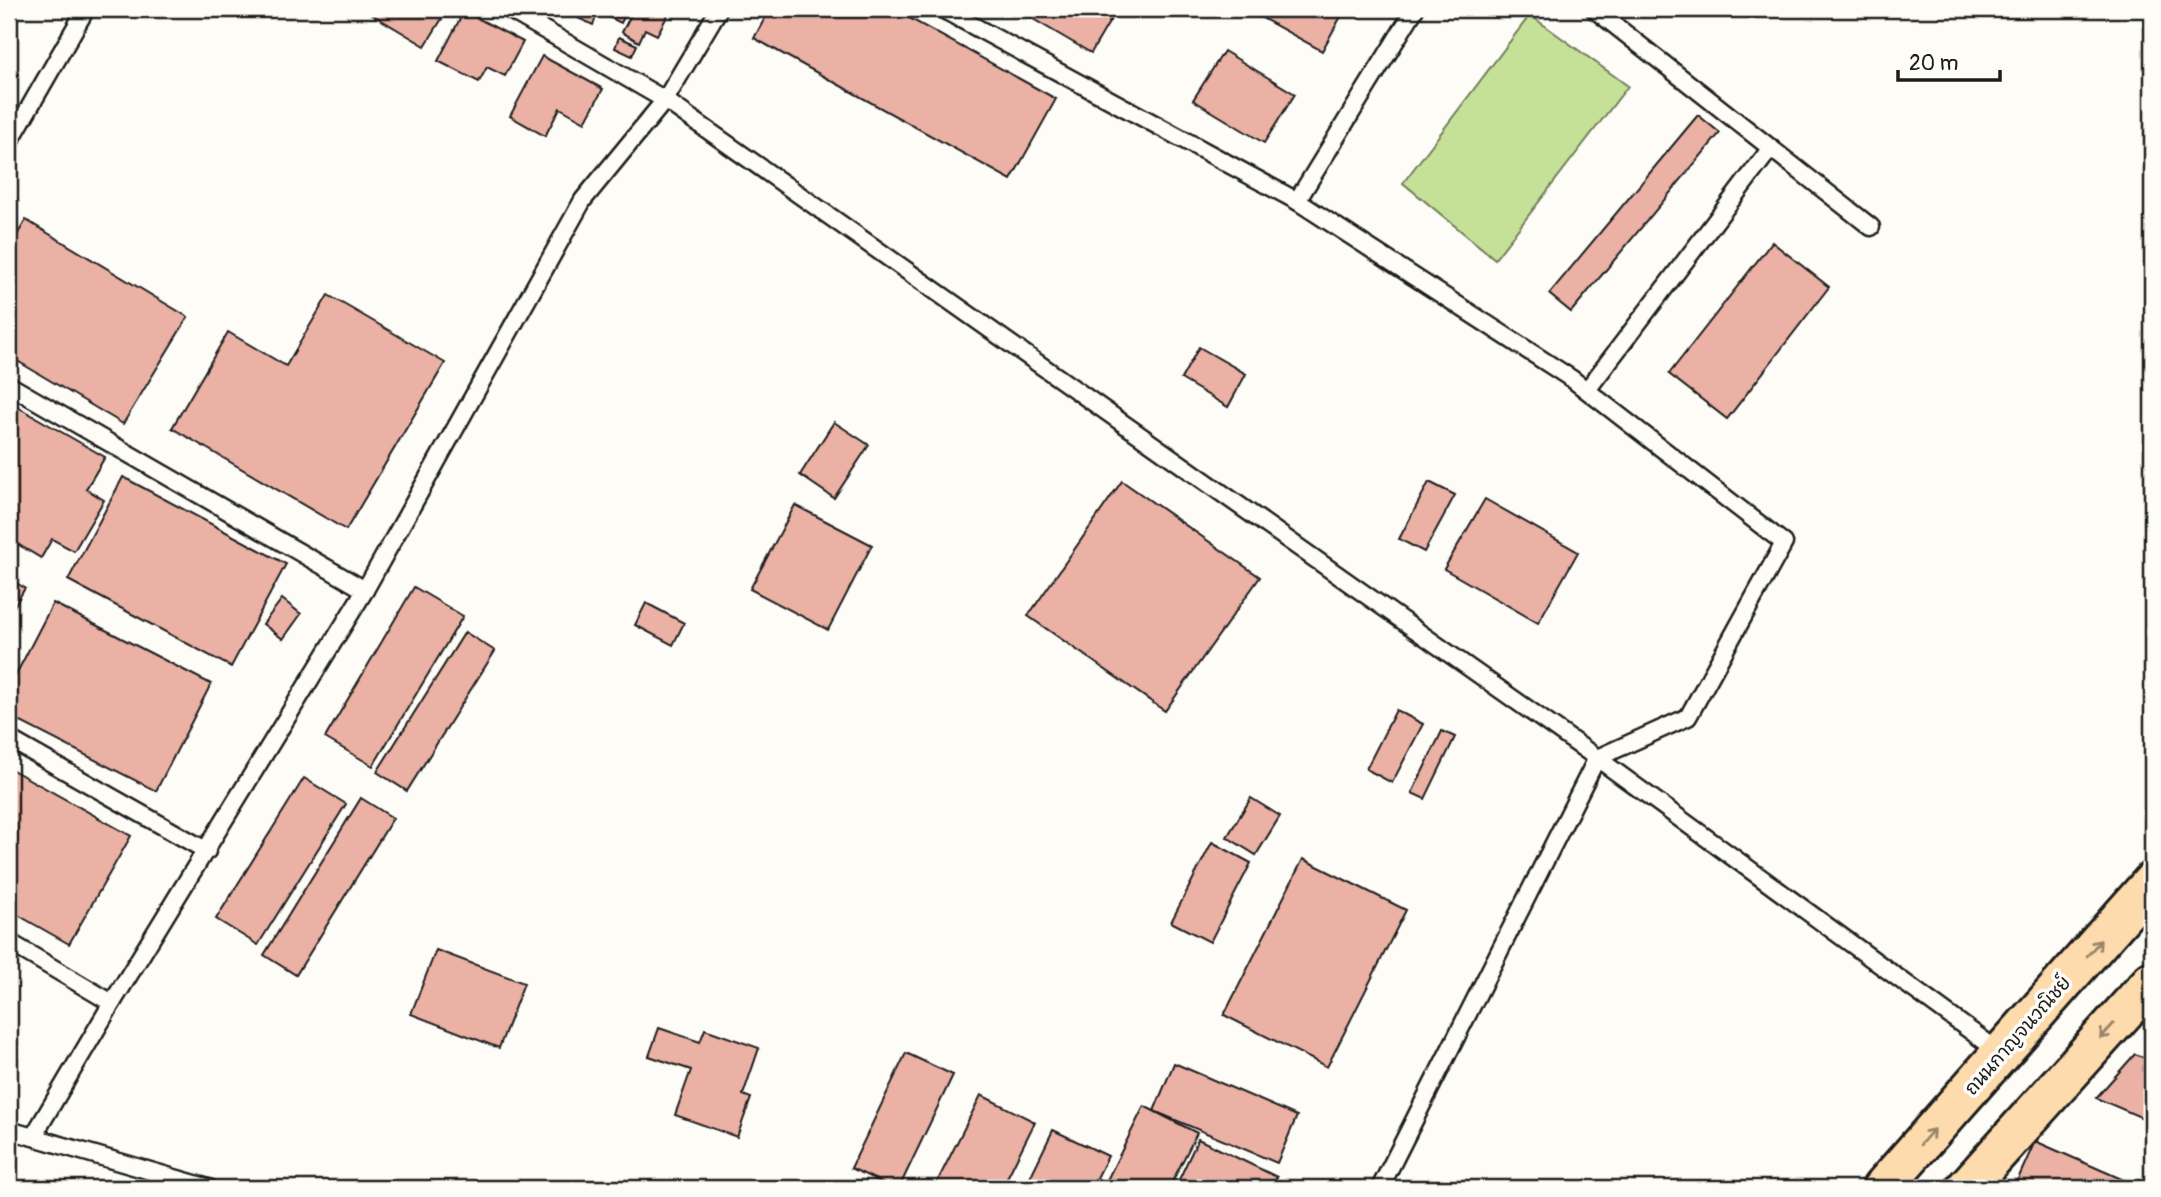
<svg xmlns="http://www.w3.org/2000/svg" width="2161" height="1197" viewBox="0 0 2161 1197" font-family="Pangolin,'Playpen Sans Thai',sans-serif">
<rect width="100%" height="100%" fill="#fdfcf7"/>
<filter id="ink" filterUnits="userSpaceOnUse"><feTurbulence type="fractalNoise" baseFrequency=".0143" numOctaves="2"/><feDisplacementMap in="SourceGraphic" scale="14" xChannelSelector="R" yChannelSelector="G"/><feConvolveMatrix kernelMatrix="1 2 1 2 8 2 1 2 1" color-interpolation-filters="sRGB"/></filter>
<g filter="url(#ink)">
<!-- green -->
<path fill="#c5e198" stroke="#707e5a" stroke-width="2" d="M1530,15L1628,86L1495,259L1403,183Z"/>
<!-- building -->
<g fill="#eab1a4" stroke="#1c1c1c" stroke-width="2">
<path d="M363,9H448L425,46Z"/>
<path d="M592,9H628L621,23Z"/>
<path d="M634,9H660L669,13L657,35L645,29L639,42L622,32Z"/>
<path d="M770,9H893L1056,99L1011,180L754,38Z"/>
<path d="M1016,9H1117L1091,53Z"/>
<path d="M1246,9H1345L1322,51Z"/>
<path d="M464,11L523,42L505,76L487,67L479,82L438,61Z"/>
<path d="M581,11L596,17L593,25L578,18Z"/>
<path d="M619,37L637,45L632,56L615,48Z"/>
<path d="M1224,51L1295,94L1264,143L1193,100Z"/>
<path d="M542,56L603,89L585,122L560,108L545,136L510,116Z"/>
<path d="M1698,115L1720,133L1571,312L1549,294Z"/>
<path d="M26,220L188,317L123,424L9,356V248Z"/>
<path d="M1772,242L1829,287L1727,419L1669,374Z"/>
<path d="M328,295L445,363L346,530L172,428L228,332L286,366Z"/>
<path d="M1199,347L1246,374L1228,407L1181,379Z"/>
<path d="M9,402L105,457L86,489L104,500L74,551L52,539L41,558L9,539Z"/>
<path d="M834,422L869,445L834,498L800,475Z"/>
<path d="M123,477L286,564L231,667L68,580Z"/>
<path d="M1122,481L1260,577L1165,711L1028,616Z"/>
<path d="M1429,482L1455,495L1424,552L1399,539Z"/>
<path d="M1485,499L1578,552L1538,623L1444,569Z"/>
<path d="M795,505L872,545L828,630L750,589Z"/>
<path d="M9,579L25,588L9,615Z"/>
<path d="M414,587L463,616L373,766L325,738Z"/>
<path d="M282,599L301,614L283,639L263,624Z"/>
<path d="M53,603L211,684L156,791L9,716V688Z"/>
<path d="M646,603L684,623L673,645L635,625Z"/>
<path d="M465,632L495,651L407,791L377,772Z"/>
<path d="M1396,710L1423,724L1392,783L1366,769Z"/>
<path d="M1442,731L1455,737L1425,799L1412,793Z"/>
<path d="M9,768L131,836L69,944L9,910Z"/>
<path d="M304,778L346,804L258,945L216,919Z"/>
<path d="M361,798L393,818L296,975L264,955Z"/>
<path d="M1251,798L1280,816L1256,855L1227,837Z"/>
<path d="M1212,842L1251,863L1210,942L1171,922Z"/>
<path d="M1303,859L1406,910L1327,1067L1224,1015Z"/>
<path d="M436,950L524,983L499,1048L411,1014Z"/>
<path d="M659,1028L700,1042L705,1029L759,1048L743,1095L751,1098L737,1137L675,1115L691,1070L649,1056Z"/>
<path d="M906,1053L953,1075L899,1188H893L851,1168Z"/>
<path d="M2135,1054L2152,1061V1122L2096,1098Z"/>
<path d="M1174,1063L1297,1116L1277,1163L1154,1111Z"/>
<path d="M981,1095L1035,1122L1002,1188H934Z"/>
<path d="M1144,1106L1197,1133L1169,1188H1103Z"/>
<path d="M1053,1130L1108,1156L1092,1188H1025Z"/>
<path d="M1198,1139L1277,1177L1272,1188H1175Z"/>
<path d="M2035,1141L2142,1188H2014Z"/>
</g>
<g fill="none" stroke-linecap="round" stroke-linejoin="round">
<!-- lane casing -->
<g stroke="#1c1c1c" stroke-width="21">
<g id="lane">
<path d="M508,9L665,100L1597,758L2001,1053"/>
<path d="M942,9L1297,201L1572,379L1784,543L1688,717L1597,758L1380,1188"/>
<path d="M1594,9L1871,227"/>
<path d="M9,143L86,9"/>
<path d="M1297,201L1415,9"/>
<path d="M9,385L365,590"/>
<path d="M1587,390L1771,148"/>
<path d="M9,739L207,851"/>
<path d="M9,942L112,1003"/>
<path d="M9,1130L209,1188"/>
<path d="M33,1137L112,1003L365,590L583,200L665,100L719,9"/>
</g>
</g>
<!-- primary casing -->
<g stroke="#1c1c1c" stroke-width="44">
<g id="primary">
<path d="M1882,1188L2152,882"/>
<path d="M1966,1188L2152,981"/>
</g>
</g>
<!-- lane -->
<use href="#lane" stroke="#fdfcf7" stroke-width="16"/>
<!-- primary -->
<use href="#primary" stroke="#fedbac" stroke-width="38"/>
</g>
<!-- one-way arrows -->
<defs><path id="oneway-shaft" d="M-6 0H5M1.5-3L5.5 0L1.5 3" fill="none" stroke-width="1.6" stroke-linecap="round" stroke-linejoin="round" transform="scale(1.75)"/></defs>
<g stroke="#98856b">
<use href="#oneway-shaft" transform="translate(2094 948) rotate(-49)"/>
<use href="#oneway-shaft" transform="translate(2107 1031) rotate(132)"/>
<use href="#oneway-shaft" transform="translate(1927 1137) rotate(-49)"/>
</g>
</g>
<g text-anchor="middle" stroke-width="7" stroke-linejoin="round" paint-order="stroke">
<!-- street labels -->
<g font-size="19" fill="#1c1c1c" stroke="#fdfcf7">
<text transform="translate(2017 1035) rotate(-49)" y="7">ถนนกาญจนวณิชย์</text>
</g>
</g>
<!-- margin -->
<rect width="2161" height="1197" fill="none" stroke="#fdfcf7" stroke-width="35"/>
<rect x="18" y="18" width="2126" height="1162" fill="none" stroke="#1c1c1c" stroke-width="2.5" filter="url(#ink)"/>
<!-- scale -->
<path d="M1898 70v10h102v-10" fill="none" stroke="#1c1c1c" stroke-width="3.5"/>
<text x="1909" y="70" font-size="21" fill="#1c1c1c" stroke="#fdfcf7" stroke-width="5" paint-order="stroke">20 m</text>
</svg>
